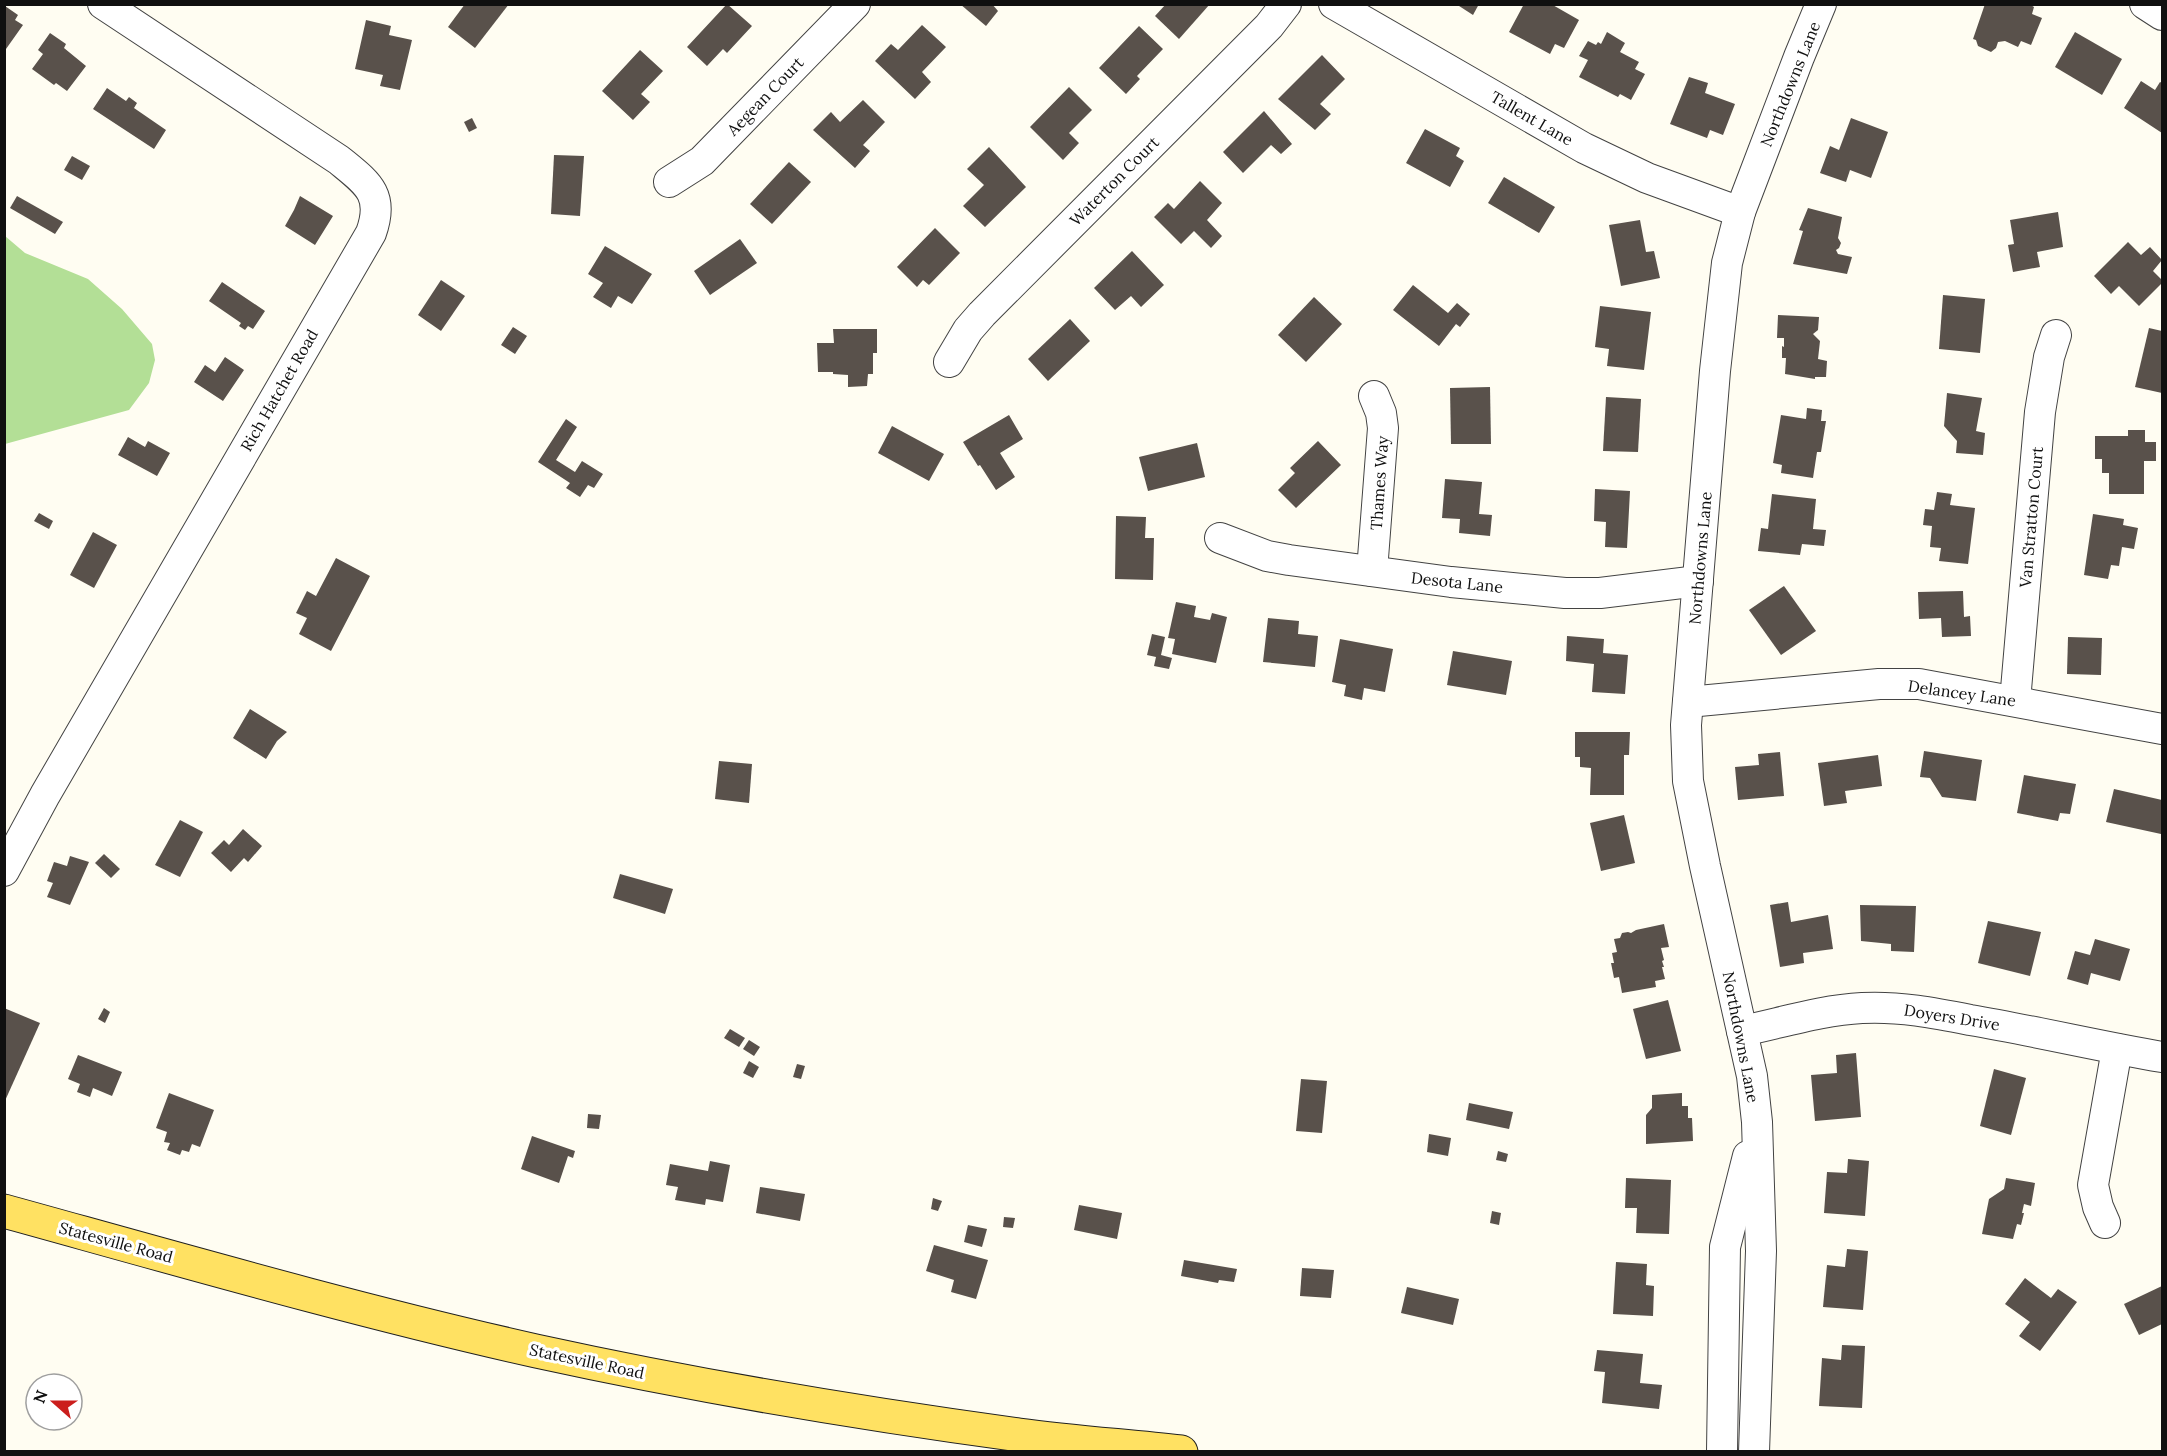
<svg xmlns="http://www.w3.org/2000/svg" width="2167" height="1456" viewBox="0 0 2167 1456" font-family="Lora,serif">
<rect width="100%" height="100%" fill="#fffdf2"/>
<!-- forest -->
<path fill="#b3df96" d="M5,236L25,253L88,279L122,309L152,344L155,360L149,383L129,410L5,444Z"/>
<!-- building -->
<g fill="#59514b">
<path d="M465,4H509L475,48L448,27Z"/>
<path d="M727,4L752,26L727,53L723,49L707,66L687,47Z"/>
<path d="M960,4H992L998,11L986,26Z"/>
<path d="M1166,4H1210L1179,39L1155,16Z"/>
<path d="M1456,4H1479L1473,15Z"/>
<path d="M1524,4H1551L1579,20L1564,48L1555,44L1550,54L1509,32Z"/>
<path d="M1985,4L2020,6L2021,4H2029L2034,7L2032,14L2042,18L2031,45L2021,41L2018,47L2005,41L1998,42L1996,48L1991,52L1978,46L1976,40L1973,39Z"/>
<path d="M5,6L18,15L15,20L23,25L6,49L5,47Z"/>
<path d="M366,20L391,26L389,35L412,40L400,90L380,86L383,75L355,69Z"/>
<path d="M922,25L946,47L922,72L931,82L915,99L875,61L891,44L898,50Z"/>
<path d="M1139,26L1163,49L1137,76L1140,79L1126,94L1099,68Z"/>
<path d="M1607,32L1625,43L1620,52L1639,62L1635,69L1645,74L1631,100L1620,94L1618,97L1579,77L1588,60L1579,56L1588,41L1596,45L1598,42L1601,44Z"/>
<path d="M2075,32L2122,59L2102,95L2055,67Z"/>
<path d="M50,33L66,44L64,48L86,66L67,91L56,83L54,85L32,69L43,54L38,50Z"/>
<path d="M640,50L663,71L641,94L650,102L633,120L602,91Z"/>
<path d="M1322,55L1345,79L1320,104L1331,114L1315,130L1278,99Z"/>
<path d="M1689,77L1708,83L1705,93L1735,104L1723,135L1710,130L1707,138L1670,124Z"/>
<path d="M2141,81L2155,90L2160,82L2162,83V133L2124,108Z"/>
<path d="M1069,87L1092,110L1069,133L1079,143L1063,160L1030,127Z"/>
<path d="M107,88L126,101L129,97L137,103L134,108L166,130L154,149L93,109Z"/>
<path d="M863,100L885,122L863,145L870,151L855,168L813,130L831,112L840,122Z"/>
<path d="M1264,111L1292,144L1281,154L1271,145L1243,173L1223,152Z"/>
<path d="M472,118L477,128L469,132L464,122Z"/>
<path d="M1851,118L1888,132L1871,178L1850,170L1846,182L1820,173L1830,146L1839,150Z"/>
<path d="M1425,129L1460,148L1456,156L1464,161L1450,187L1406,163Z"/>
<path d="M989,147L1026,187L985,227L963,206L984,185L967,169Z"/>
<path d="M554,155L584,156L580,216L551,214Z"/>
<path d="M72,156L90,166L82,180L64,170Z"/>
<path d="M789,162L811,182L772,224L750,204Z"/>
<path d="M1504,177L1555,207L1539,233L1488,203Z"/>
<path d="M1200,181L1222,203L1207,220L1222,236L1211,248L1194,231L1181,244L1154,217L1168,203L1174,209Z"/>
<path d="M17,196L63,222L55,234L10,208Z"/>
<path d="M300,196L333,216L315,245L285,226L294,210Z"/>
<path d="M1808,208L1842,217L1838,238L1841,243L1839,248L1836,250L1838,254L1852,257L1847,274L1793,264L1803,231L1799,230Z"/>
<path d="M2058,212L2063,247L2037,252L2040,267L2013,272L2008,245L2014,244L2010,220Z"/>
<path d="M1640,220L1646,252L1654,251L1660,278L1621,286L1609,225Z"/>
<path d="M935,228L960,253L929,285L923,280L917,287L897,267Z"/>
<path d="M740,239L757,263L710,295L694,271Z"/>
<path d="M2128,242L2141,255L2150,247L2162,260L2153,271L2162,280V283L2139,306L2119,286L2111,294L2094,276Z"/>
<path d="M605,246L652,274L632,304L618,296L611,308L593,297L603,283L588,274Z"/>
<path d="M1132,251L1164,285L1141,307L1131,296L1115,310L1094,288Z"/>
<path d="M441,280L465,296L441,331L418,315Z"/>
<path d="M222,282L265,311L253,329L248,326L245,330L239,326L241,323L209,301Z"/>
<path d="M1413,285L1448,313L1457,303L1470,314L1460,327L1456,324L1439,346L1393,310Z"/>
<path d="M1943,295L1985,299L1980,353L1939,349Z"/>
<path d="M1314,297L1342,324L1306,362L1278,335Z"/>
<path d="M1600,306L1651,312L1644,370L1607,366L1609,349L1595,347Z"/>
<path d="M1778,315L1819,317L1818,330L1813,334L1820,341L1818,359L1827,361L1826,377H1815V379L1785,374L1786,358H1782V346L1784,347V338H1777Z"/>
<path d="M1070,319L1090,341L1048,381L1028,359Z"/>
<path d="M513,327L527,336L515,354L501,345Z"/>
<path d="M2149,328L2162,331V393L2135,387Z"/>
<path d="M833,329H877V353H873V374H868L867,386L848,387V375L833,374V372H818L817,343H834Z"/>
<path d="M225,357L244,370L223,401L194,382L205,365L215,372Z"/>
<path d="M1490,387L1491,444H1451L1450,388Z"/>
<path d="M1947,393L1982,398L1976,431L1985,433L1983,455L1956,453L1957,441L1944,426Z"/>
<path d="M1606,397L1641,399L1638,452L1603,451Z"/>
<path d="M1807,408L1822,410L1821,421H1826L1821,452H1817L1813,478L1781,473L1782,465L1773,463L1781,415L1806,419Z"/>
<path d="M1009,415L1023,439L1000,453L1015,477L996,490L980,465L978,466L963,442Z"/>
<path d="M566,419L577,427L556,460L575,472L582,461L603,474L594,488L588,485L580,497L566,488L570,483L538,462Z"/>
<path d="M892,426L944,454L929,481L878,453Z"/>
<path d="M2128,430H2145V442H2156V461H2144V494H2109V473H2102V459H2095V436H2128Z"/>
<path d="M128,437L145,447L148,441L170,453L157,476L118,455Z"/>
<path d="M1318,441L1341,465L1296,508L1278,490L1295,473L1290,468Z"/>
<path d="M1197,443L1205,477L1148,491L1139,457Z"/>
<path d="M1445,479L1482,482L1479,514L1492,515L1490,536L1459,533L1460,519L1442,518Z"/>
<path d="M1595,489L1630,491L1627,548L1605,547L1606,522L1594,521Z"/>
<path d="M1937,492L1952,494L1950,505L1975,508L1968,564L1939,561L1941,548L1930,547L1932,526L1923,525L1925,509L1934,510Z"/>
<path d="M1772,494L1816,499L1813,529L1826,530L1824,546L1802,544L1800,555L1758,551L1761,528L1768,529Z"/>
<path d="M39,513L53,521L49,529L34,521Z"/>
<path d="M2093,514L2124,519L2123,525L2138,528L2134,549L2122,547L2119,566L2111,565L2108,579L2084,575Z"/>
<path d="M1116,516L1146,517L1145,538H1154L1153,580L1115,579Z"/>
<path d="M93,532L117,545L94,588L70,575Z"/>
<path d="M336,558L370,576L331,651L299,634L307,618L296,613L307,591L316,596Z"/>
<path d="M1784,586L1816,631L1781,655L1749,610Z"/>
<path d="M1963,591L1964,617L1970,616L1971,636L1942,637L1941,618L1919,619L1918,592Z"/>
<path d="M1176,602L1196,606L1194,617L1210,620L1212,613L1227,617L1216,663L1172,654L1175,639L1168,638Z"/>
<path d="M1268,618L1299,621L1298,634L1318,636L1315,667L1263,662Z"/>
<path d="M1152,634L1165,637L1161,655L1172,658L1169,669L1154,666L1156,657L1147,655Z"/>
<path d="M1567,636L1604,639L1603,653L1628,655L1625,694L1592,692L1594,664L1566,661Z"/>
<path d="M2068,637L2102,638L2101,675L2067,674Z"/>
<path d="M1340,639L1393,649L1385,692L1364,688L1362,700L1344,696L1346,685L1332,682Z"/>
<path d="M1453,651L1512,661L1506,695L1447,685Z"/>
<path d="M250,709L287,732L277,741L266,759L233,738Z"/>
<path d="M1575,732H1630L1629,755H1624V795H1590L1591,768L1580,767V757H1575Z"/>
<path d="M1924,751L1982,760L1976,801L1942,797L1930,778L1920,777Z"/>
<path d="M1780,752L1784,796L1738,800L1735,767L1759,765L1758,754Z"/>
<path d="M1878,755L1882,786L1845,791L1847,803L1824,806L1818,763Z"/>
<path d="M719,761L752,764L749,803L715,799Z"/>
<path d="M2024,775L2076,784L2070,814L2060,813L2058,821L2017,813Z"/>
<path d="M2114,789L2162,800L2161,834L2106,822Z"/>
<path d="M1624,815L1635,863L1601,871L1590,823Z"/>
<path d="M180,820L203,832L180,877L155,865Z"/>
<path d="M243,829L262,846L248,862L244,858L231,872L211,853L224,840L229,845Z"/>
<path d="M104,854L120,869L111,878L95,863Z"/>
<path d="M70,856L89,862L70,905L47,897L53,883L47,881L54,862L67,866Z"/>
<path d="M620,874L673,889L665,914L613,898Z"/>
<path d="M1788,902L1791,922L1828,915L1833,949L1803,953L1804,963L1780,967L1770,905Z"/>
<path d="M1860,905L1916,906L1914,952L1891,951V944L1861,941Z"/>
<path d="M1988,921L2041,932L2030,976L1978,963Z"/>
<path d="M1664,924L1669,947L1661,948L1664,960L1662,961L1664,967H1662L1665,979L1655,981L1656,987L1622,993L1619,977L1614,978L1611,963H1614L1612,953L1617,952L1614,939L1620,938L1622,933L1628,932L1631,933L1636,930Z"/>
<path d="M2095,939L2130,949L2120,981L2091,973L2088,985L2067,979L2075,951L2090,955Z"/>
<path d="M1668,1000L1681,1051L1646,1059L1633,1009Z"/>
<path d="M4,1008L40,1023L4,1103Z"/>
<path d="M104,1008L110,1012L105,1023L98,1019Z"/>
<path d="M730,1029L745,1038L739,1047L724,1038Z"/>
<path d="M749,1040L760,1047L754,1056L743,1049Z"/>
<path d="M1856,1053L1861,1117L1815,1121L1811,1075L1837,1073L1836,1055Z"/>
<path d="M78,1055L122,1072L112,1096L93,1088L90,1097L77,1092L80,1084L68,1079Z"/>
<path d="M749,1061L759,1067L753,1078L743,1073Z"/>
<path d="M797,1064L805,1066L801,1079L793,1077Z"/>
<path d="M1994,1069L2026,1078L2011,1135L1980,1126Z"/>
<path d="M1301,1079L1327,1081L1322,1133L1296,1131Z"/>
<path d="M169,1093L214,1110L200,1147L192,1144L189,1152L182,1150L180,1155L167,1150L170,1143L164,1142L167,1132L156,1128Z"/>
<path d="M1682,1093V1106H1688V1118H1692L1693,1141L1646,1144V1115L1652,1108V1095Z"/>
<path d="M1469,1103L1513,1112L1509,1129L1466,1120Z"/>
<path d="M588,1114L601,1115L599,1129L587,1128Z"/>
<path d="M1429,1134L1451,1138L1448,1156L1427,1152Z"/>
<path d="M532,1136L575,1151L573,1158L568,1156L559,1183L521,1169Z"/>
<path d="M1498,1151L1508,1154L1506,1162L1496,1160Z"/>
<path d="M1848,1159L1869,1161L1865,1216L1824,1213L1827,1172L1847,1173Z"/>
<path d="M710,1161L730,1165L723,1202L706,1199L705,1205L675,1200L678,1187L666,1185L670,1164L708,1171Z"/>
<path d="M1626,1178L1671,1180L1669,1234L1636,1233L1637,1208H1625Z"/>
<path d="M2006,1178L2035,1183L2031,1206L2024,1204L2022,1213H2024L2021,1225L2017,1224L2013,1239L1982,1234L1989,1199L2004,1189Z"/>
<path d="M760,1187L805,1194L800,1221L756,1213Z"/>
<path d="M933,1198L942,1201L938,1211L931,1209Z"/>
<path d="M1079,1205L1122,1213L1117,1239L1074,1230Z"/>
<path d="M1492,1211L1501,1213L1499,1225L1490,1223Z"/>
<path d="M1004,1217L1015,1218L1013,1228L1003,1227Z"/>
<path d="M968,1225L987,1229L982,1247L964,1242Z"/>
<path d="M934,1245L988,1260L976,1299L951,1292L954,1280L926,1271Z"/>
<path d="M1847,1249L1868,1251L1863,1310L1823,1307L1827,1265L1845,1267Z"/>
<path d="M1184,1260L1237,1269L1234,1282L1219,1280L1218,1283L1181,1276Z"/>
<path d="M1616,1262L1647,1264L1646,1285L1654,1286L1653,1316L1613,1314Z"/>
<path d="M1302,1268L1334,1270L1331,1298L1300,1296Z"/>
<path d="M2025,1278L2051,1298L2058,1289L2077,1302L2040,1351L2019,1336L2030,1322L2005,1304Z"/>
<path d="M2162,1286V1324L2139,1335L2124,1304Z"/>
<path d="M1407,1287L1459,1299L1453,1325L1401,1313Z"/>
<path d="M1842,1345L1865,1346L1862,1408L1819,1406L1822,1358L1841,1360Z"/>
<path d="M1597,1350L1643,1354L1640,1383L1662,1385L1659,1409L1602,1403L1605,1372L1594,1371Z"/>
</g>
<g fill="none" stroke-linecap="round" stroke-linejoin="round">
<!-- minor casing -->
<g stroke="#434343" stroke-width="32">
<g id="minor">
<path d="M1334,4L1584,148L1647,178L1740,212"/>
<path d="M2145,4L2162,15"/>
<path d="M669,182L702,161L855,4"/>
<path d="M949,362L968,330L982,314L1269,26L1286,4"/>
<path d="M1220,538L1267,556L1289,560L1451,582L1565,593H1600L1698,581"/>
<path d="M1372,571L1383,428L1381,413L1374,396"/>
<path d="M2015,701L2040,412L2049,357L2056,335"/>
<path d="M1688,702L1879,684H1919L2162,729"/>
<path d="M4,871L45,795L371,233C385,194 367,183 339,160L103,4"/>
<path d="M1742,1031C1781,1023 1822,1010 1862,1008C1899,1006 1935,1013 1970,1020C2035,1031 2098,1046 2162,1057"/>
<path d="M2105,1223L2098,1207L2093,1185L2117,1049"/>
<path d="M1722,1452L1725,1247L1748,1156"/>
<path d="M1754,1452L1761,1251L1757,1122L1752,1076L1705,866L1688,781L1686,725L1715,371L1727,263L1740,212L1799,57L1821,4"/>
</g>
</g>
<!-- major casing -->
<g stroke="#212121" stroke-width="35">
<path id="major" d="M4,1211C181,1260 358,1311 536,1351C696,1386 857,1413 1019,1435C1072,1442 1127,1446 1181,1452"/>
</g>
<!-- minor -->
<use href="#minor" stroke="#fff" stroke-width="30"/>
<!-- major -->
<use href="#major" stroke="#ffe162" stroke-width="33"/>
</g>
<g text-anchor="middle" stroke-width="6" stroke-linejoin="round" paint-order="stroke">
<!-- street labels -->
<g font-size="16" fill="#101010" stroke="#fff">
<text transform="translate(1790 84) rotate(-68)" y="6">Northdowns Lane</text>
<text transform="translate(765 96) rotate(-46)" y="6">Aegean Court</text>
<text transform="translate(1532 118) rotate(30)" y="6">Tallent Lane</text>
<text transform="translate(1114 181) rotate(-45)" y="6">Waterton Court</text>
<text transform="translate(279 390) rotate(-60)" y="6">Rich Hatchet Road</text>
<text transform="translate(1379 483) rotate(-86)" y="6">Thames Way</text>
<text transform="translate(2031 517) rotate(-85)" y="6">Van Stratton Court</text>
<text transform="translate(1700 558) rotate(-85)" y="6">Northdowns Lane</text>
<text transform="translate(1457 582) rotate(6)" y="6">Desota Lane</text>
<text transform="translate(1962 693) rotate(8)" y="6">Delancey Lane</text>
<text transform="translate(1952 1017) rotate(9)" y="6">Doyers Drive</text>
<text transform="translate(1741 1037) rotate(79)" y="6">Northdowns Lane</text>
<text transform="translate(116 1242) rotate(15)" y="6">Statesville Road</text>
<text transform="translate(587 1361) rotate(12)" y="6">Statesville Road</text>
</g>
</g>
<!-- border -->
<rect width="2167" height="1456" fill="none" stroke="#101010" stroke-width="12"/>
<!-- north arrow -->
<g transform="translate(54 1402) rotate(291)"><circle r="28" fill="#ffffff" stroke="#9f9f9f" stroke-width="1.5"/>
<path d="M0-4.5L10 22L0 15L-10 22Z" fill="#cb1e1c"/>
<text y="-9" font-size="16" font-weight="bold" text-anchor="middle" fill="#101010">N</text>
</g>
</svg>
